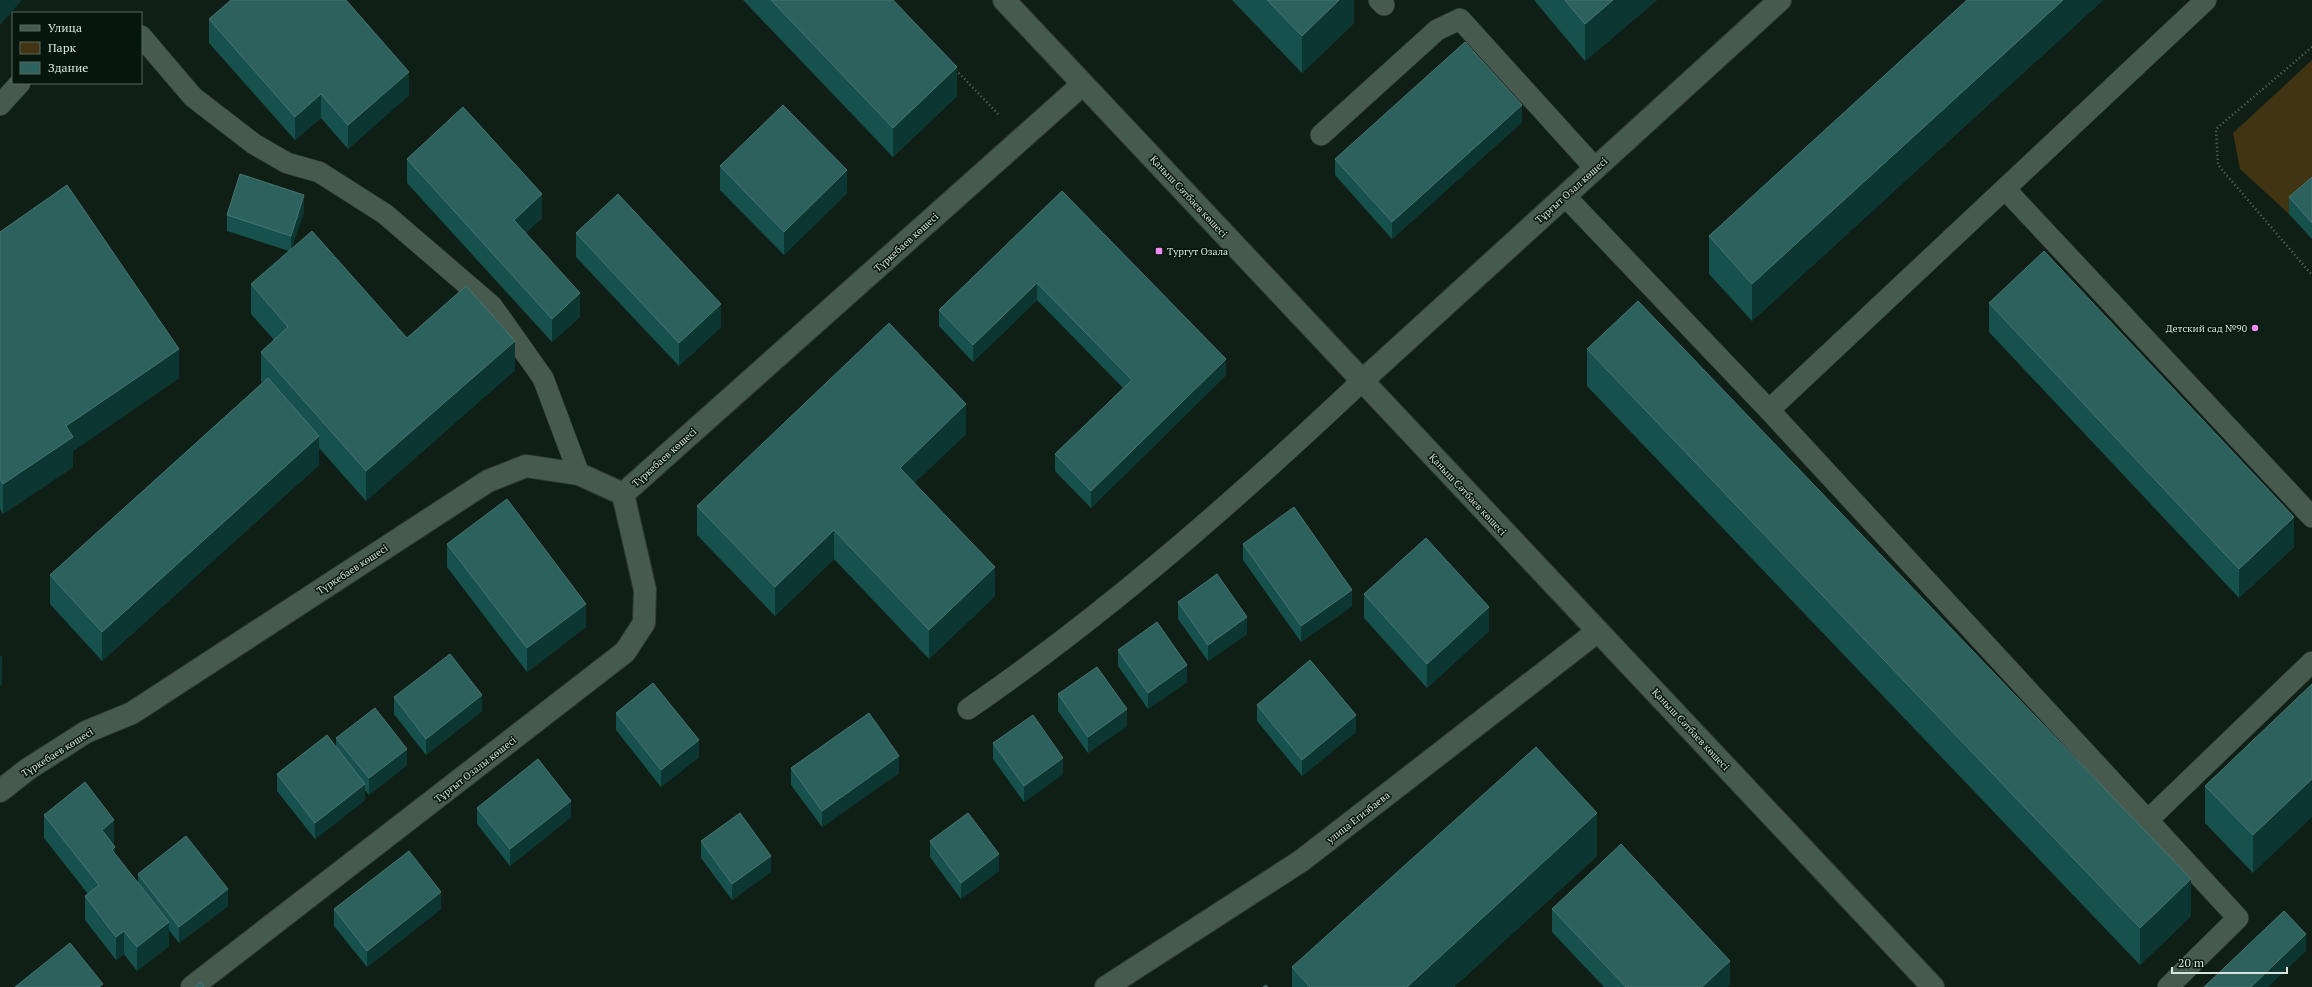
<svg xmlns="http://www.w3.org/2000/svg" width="2312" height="987" viewBox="0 0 2312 987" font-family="'PT Serif',serif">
<rect width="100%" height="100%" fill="#0f1f15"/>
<!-- green -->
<path fill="#413412" d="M2312,60V194L2289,214L2240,169L2233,133Z"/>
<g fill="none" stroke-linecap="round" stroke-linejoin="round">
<!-- service casing -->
<g stroke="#303933" stroke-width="22">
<g id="service">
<path d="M1379,0L1384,5"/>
<path d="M141,36L193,97L254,144L287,163L319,172L385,214L492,306L543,378L579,474"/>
<path d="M0,105L20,83"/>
<path d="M1321,135L1437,30L1460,19L1595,168"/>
<path d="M2005,189L2312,517"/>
<path d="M1565,196L1769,410L2238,918L2168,987"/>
<path d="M1769,410L2206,0"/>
<path d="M968,709C1109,612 1238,498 1362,381"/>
<path d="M2148,820L2312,662"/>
</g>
</g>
<!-- minor casing -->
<g stroke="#303933" stroke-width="24">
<g id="minor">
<path d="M1362,381L1780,0"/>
<path d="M623,494L1083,84"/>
<path d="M0,791L28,769L86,732L132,713L488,481L526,466L579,474L623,494"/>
<path d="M192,987L625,652L644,623L645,590L623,494"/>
<path d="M1106,987L1301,861L1598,631"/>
</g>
</g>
<!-- secondary casing -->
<g stroke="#303933" stroke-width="24">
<path id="secondary" d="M1004,0L1933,987"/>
</g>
<!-- path -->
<g stroke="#5f6d64" stroke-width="2.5" stroke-dasharray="1 3" stroke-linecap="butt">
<path d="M2312,47L2216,129L2218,165L2312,275"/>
<path d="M956,70L999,115"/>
</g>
<!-- service -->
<use href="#service" stroke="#475a4e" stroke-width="21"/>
<!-- minor -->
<use href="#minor" stroke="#475a4e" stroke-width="22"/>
<!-- secondary -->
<use href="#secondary" stroke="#475a4e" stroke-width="22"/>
</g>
<!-- wall -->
<g fill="#17514e">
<path d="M743,0H893L957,96L893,157Z"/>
<path d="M1232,0H1354V23L1302,73Z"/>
<path d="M1534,0H1657L1585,61Z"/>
<path d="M1967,0H2103L1752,321L1709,274V236Z"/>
<path d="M209,19L409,95L348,149L321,118L295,140L209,43Z"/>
<path d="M1522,122L1392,239L1335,175V159Z"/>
<path d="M407,159L542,218L525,233L580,317L552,342L407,183Z"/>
<path d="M720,166L847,193L784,255L720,190Z"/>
<path d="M2312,177V239L2289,214V197Z"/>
<path d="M1062,191L1226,375L1091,508L1055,471V454L1123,388L1037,300L973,362L939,326V310Z"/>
<path d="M304,212L291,249L407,338L515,370L366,501L319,448V465L102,661L50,604V575L262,383L261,381V352L274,340L251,314V284L289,251L227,231V215Z"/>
<path d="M0,232L179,378L73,451V467L3,514L0,509Z"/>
<path d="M576,233L721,327L679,366L576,257Z"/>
<path d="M1989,303L2294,547L2239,598L1989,332Z"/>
<path d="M1587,349L2191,916L2140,965L1587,386Z"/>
<path d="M966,434L914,483L995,596L929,659L834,559L775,616L697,535V506Z"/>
<path d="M447,544L586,627L527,672L447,567Z"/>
<path d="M1243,544L1352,606L1301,642L1243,560Z"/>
<path d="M1364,594L1489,631L1427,688L1364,618Z"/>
<path d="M1178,602L1247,634L1208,661L1178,619Z"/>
<path d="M1118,650L1187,682L1148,709L1118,666Z"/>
<path d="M2312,684L2253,873L2205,823V786Z"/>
<path d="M1058,694L1127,726L1088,753L1058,711Z"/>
<path d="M394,697L482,711L426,755L394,714Z"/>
<path d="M1257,705L1356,732L1302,776L1257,721Z"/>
<path d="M616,713L699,757L661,787L616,730Z"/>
<path d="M336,738L407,765L369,795L365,790V800L315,839L277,791V774L336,747Z"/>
<path d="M993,743L1063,774L1024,802L993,759Z"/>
<path d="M791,768L899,773L822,827L791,785Z"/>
<path d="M477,808L571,817L510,866L477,824Z"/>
<path d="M44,815L114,843L113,844L115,854L138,883V874L228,906L179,943L169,930V946L137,971L124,954L116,960L85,920V896L88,894L44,838Z"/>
<path d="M701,841L771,872L732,900L701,858Z"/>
<path d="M930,841L999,871L961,899L930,857Z"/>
<path d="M1597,856L1454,987H1292V967Z"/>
<path d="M334,909H441L367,967L334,926Z"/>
<path d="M1552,909L1730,984L1727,987H1604L1552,932Z"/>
</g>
<!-- shaded-wall -->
<g fill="#0b3631">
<path d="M0,0H22L0,25Z"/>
<path d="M1339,0H1354V23L1302,73V36Z"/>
<path d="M1613,0H1657L1585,61V24Z"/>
<path d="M2063,0H2103L1752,321V284Z"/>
<path d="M957,67V96L893,157V128Z"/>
<path d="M409,72V95L348,149V125Z"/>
<path d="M321,94V118L295,140V117Z"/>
<path d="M1522,105V122L1392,239V222Z"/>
<path d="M847,170V193L784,255V232Z"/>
<path d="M542,194V218L514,244V220Z"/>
<path d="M304,195V212L291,252V236Z"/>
<path d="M1037,283V300L973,362V345Z"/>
<path d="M580,293V317L552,342V319Z"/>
<path d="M721,304V327L679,366V343Z"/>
<path d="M515,341V370L366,501V471Z"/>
<path d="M179,349V378L73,451V467L3,514V484L66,426Z"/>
<path d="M1226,359V375L1091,508V491Z"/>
<path d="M966,404V434L900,497V468Z"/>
<path d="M319,436V465L102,661V632Z"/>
<path d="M2294,517V547L2239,598V569Z"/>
<path d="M834,530V559L775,616V587Z"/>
<path d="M995,567V596L929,659V630Z"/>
<path d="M1352,590V606L1301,642V626Z"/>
<path d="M586,604V627L527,672V648Z"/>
<path d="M1489,607V631L1427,688V664Z"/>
<path d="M1247,617V634L1208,661V645Z"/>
<path d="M2,655V684L0,686V657Z"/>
<path d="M1187,665V682L1148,709V693Z"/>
<path d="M482,695V711L426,755V739Z"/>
<path d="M1127,709V726L1088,753V737Z"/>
<path d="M1356,715V732L1302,776V760Z"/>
<path d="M699,740V757L661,787V770Z"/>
<path d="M407,749V765L369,795V778Z"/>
<path d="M899,756V773L822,827V811Z"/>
<path d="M1063,758V774L1024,802V786Z"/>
<path d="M2312,779V817L2253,873V835Z"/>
<path d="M365,784V800L315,839V823Z"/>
<path d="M571,801V817L510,866V849Z"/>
<path d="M1597,813V856L1454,987H1407Z"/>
<path d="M114,820V843L102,853V830Z"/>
<path d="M115,847V871L112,850Z"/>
<path d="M999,854V871L961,899V883Z"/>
<path d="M771,856V872L732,900V884Z"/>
<path d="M2191,879V916L2140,965V928Z"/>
<path d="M228,889V906L179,943V927Z"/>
<path d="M441,892V909L367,967V951Z"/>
<path d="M169,922V946L137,971V947Z"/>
<path d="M124,931V954L116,960V937Z"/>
<path d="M2306,934V951L2268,987H2251Z"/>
<path d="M1730,961V984L1727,987H1702Z"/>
</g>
<!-- building -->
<g fill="#2c615d" stroke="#477571">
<path d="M231,0H346L409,72L348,125L321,94L295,117L209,19Z"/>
<path d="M771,0H893L957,67L893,128Z"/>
<path d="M1267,0H1339L1302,36Z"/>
<path d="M1565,0H1613L1585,24Z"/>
<path d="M1967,0H2063L1752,284L1709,236Z"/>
<path d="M1465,42L1522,105L1392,222L1335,159Z"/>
<path d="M783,105L847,170L784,232L720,166Z"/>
<path d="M463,107L542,194L514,220L580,293L552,319L407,159Z"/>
<path d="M240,174L304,195L291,236L227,215Z"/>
<path d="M2312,177V223L2289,197Z"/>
<path d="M67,185L179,349L66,426L73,437L3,484L0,479V232Z"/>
<path d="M1062,191L1226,359L1091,491L1055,454L1132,380L1037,283L973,345L939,310Z"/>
<path d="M618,194L721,304L679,343L576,233Z"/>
<path d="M312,231L407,338L466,286L515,341L366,471L261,352L288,327L251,284Z"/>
<path d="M2044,251L2294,517L2239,569L1989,303Z"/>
<path d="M1638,301L2191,879L2140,928L1587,349Z"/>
<path d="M889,323L966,404L900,468L995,567L929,630L834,530L775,587L697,506Z"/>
<path d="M268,378L319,436L102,632L50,575Z"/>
<path d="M507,499L586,604L527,648L447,544Z"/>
<path d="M1294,507L1352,590L1301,626L1243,544Z"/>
<path d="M1426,538L1489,607L1427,664L1364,594Z"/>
<path d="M1217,574L1247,617L1208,645L1178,602Z"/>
<path d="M1157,622L1187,665L1148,693L1118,650Z"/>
<path d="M450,654L482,695L426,739L394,697Z"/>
<path d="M1310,660L1356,715L1302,760L1257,705Z"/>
<path d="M1097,667L1127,709L1088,737L1058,694Z"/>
<path d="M653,683L699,740L661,770L616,713Z"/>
<path d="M2312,684V779L2253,835L2205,786Z"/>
<path d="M375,708L407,749L369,778L336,738Z"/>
<path d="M869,713L899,756L822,811L791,768Z"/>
<path d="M1033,715L1063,758L1024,786L993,743Z"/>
<path d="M327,735L365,784L315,823L277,774Z"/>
<path d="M1536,747L1597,813L1407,987H1310L1292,967Z"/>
<path d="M538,759L571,801L510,849L477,808Z"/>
<path d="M85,782L114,820L102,830L115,847L112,850L169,922L137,947L124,931L116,937L85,896L99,885L44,815Z"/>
<path d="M740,813L771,856L732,884L701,841Z"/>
<path d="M968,813L999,854L961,883L930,841Z"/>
<path d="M186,836L228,889L179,927L138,874Z"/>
<path d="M1621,844L1730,961L1702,987H1626L1552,909Z"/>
<path d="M409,851L441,892L367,951L334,909Z"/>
<path d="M2284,911L2306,934L2251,987H2204Z"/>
<path d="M70,943L103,984L99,987H15Z"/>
<path d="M201,982L204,987H195Z"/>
<path d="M1266,985L1268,987H1263Z"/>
</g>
<!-- markers -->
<g fill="#f08bf5" stroke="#06160c" stroke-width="1.5">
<rect x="1155" y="247" width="8" height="8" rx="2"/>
<circle cx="2255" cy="328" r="4"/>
</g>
<g text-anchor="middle" stroke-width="3" stroke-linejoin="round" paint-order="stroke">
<!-- street labels -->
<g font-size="10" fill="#d9e4dc" stroke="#06160c">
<text transform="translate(1571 190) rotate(-42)" y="4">Тұрғыт Озал көшесі</text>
<text transform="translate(1189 196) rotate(47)" y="4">Қаныш Сәтбаев көшесі</text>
<text transform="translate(906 242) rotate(-42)" y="4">Түркебаев көшесі</text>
<text transform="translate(664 457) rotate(-42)" y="4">Түркебаев көшесі</text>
<text transform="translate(1468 494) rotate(47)" y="4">Қаныш Сәтбаев көшесі</text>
<text transform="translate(352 569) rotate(-33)" y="4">Түркебаев көшесі</text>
<text transform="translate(1691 729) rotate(47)" y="4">Қаныш Сәтбаев көшесі</text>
<text transform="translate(57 752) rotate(-32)" y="4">Түркебаев көшесі</text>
<text transform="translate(475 769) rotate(-38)" y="4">Тұрғыт Озалы көшесі</text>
<text transform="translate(1358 817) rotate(-38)" y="4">улица Егизбаева</text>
</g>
<!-- poi labels -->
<g font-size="10" fill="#d9e4dc" stroke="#06160c" text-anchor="start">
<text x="1167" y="255">Тургут Озала</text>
<text x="2247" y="332" text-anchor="end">Детский сад №90</text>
</g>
</g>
<!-- legend -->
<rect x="12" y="12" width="130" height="72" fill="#06160c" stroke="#5a685f"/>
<rect x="20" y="25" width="20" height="6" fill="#475a4e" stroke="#5a685f"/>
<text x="48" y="32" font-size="12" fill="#d9e4dc">Улица</text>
<rect x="20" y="42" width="20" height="12" fill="#413412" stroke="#5a685f"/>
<text x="48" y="52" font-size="12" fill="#d9e4dc">Парк</text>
<rect x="20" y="62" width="20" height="12" fill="#2c615d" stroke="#5a685f"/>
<text x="48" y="72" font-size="12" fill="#d9e4dc">Здание</text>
<!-- scale -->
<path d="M2172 967v6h115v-6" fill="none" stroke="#d9e4dc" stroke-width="2"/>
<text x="2178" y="967" font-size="12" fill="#d9e4dc" stroke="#06160c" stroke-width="3" paint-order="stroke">20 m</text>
</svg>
